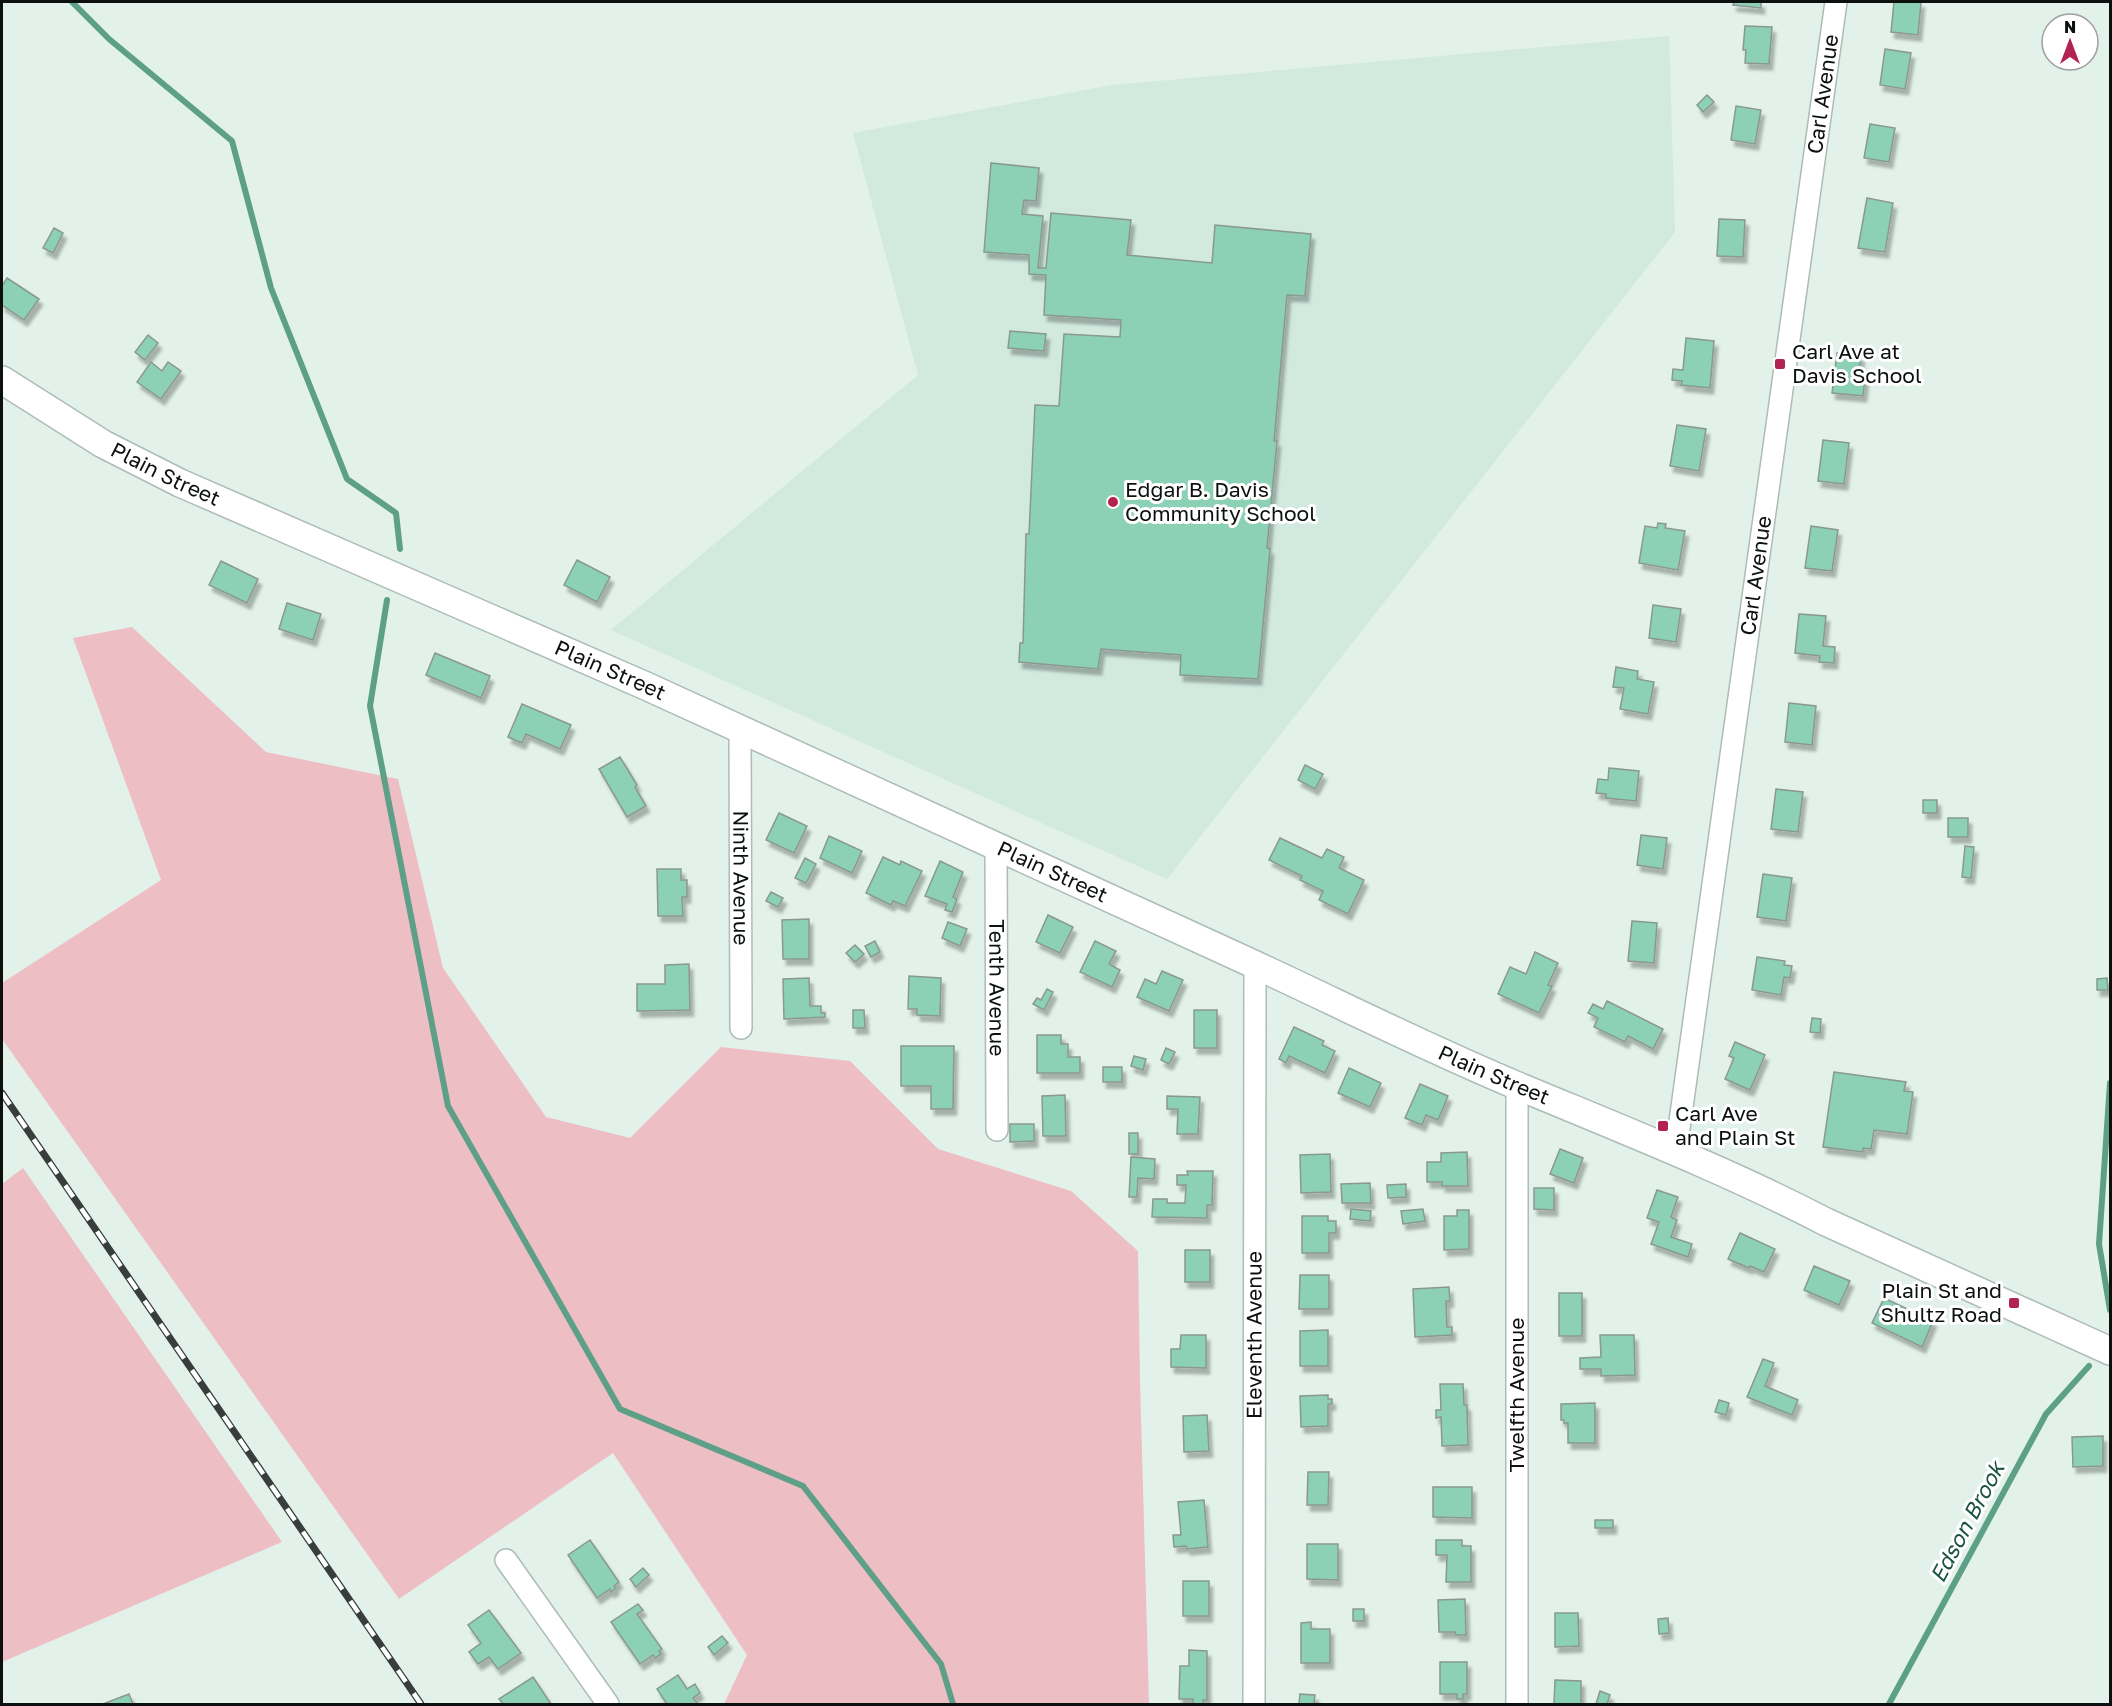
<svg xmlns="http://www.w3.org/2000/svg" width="2112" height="1706" viewBox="0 0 2112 1706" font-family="'Golos Text',sans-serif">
<defs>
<filter id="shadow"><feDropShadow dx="3.5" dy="6" stdDeviation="1.5" flood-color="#0004"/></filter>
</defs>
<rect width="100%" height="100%" fill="#e2f1ea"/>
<!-- built -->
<path fill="#d1e9df" d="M1669,36L1675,232L1167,879L611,630L918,375L853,133L1112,85Z"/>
<!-- green -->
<g fill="#eebec5">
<path d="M132,627L266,752L398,779L443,968L546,1117L630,1138L721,1047L850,1061L938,1149L1071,1191L1138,1251L1140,1380L1149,1704H724L747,1655L613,1453L399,1599L2,1039V983L161,880L73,638Z"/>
<path d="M23,1168L282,1542L2,1662V1184Z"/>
</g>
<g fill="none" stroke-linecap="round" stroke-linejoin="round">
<!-- stream -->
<g stroke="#5da087" stroke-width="6">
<path d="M72,2L109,39L232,141L271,288L347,479L396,513L400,549"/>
<path d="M387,600L370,706L448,1106L620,1409L803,1486L941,1664L953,1704"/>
<path d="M2110,1310L2099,1244L2110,1083"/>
<path d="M1889,1704L2046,1414L2089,1366"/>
</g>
</g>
<!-- building -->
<g fill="#8cd0b5" stroke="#8a9892" stroke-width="1.5" filter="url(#shadow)">
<path d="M1734,2H1761V8L1733,5Z"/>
<path d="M1894,2H1921L1918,35L1891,32Z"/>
<path d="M1745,26L1772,27L1769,64L1745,63L1746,50H1743Z"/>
<path d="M1885,49L1911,53L1905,89L1880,85Z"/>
<path d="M1707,95L1714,102L1703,112L1697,105Z"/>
<path d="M1736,106L1761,110L1755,144L1731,140Z"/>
<path d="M1870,124L1895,128L1889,162L1864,158Z"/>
<path d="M991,163L1039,168L1036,201L1024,200L1022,214L1043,216L1038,268H1046L1051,213L1131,220L1127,255L1212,263L1215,225L1311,234L1305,296L1287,295L1274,441H1277L1267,548L1270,549L1258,679L1180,675L1181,655L1101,649L1098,669L1019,662L1020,643H1023L1026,534H1029L1035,405L1059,406L1064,334L1120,337L1121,320L1044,315L1046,275L1029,274V255L984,252Z"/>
<path d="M1867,198L1893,203L1885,252L1858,248Z"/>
<path d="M1719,219L1745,220L1743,257L1717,256Z"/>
<path d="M54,228L63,233L53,253L43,248Z"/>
<path d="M7,278L39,299L24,320L2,305V286Z"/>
<path d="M1010,331L1046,334L1044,351L1008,348Z"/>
<path d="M148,335L158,343L145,360L135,352Z"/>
<path d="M1686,338L1714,341L1710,388L1681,385L1682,381L1672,380L1673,369L1683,370Z"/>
<path d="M1837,353L1861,356L1858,378L1865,379L1863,396L1832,393Z"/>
<path d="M151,362L162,371L168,362L181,371L161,399L137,382Z"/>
<path d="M1677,425L1706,429L1699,471L1670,466Z"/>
<path d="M1823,440L1849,443L1844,484L1818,481Z"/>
<path d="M1658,523L1666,524L1665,528L1685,531L1678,570L1639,563L1645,526L1657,528Z"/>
<path d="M1811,526L1838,530L1832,571L1805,568Z"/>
<path d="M577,560L610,577L597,602L564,585Z"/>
<path d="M221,561L258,579L247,603L209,585Z"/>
<path d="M287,603L321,614L313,640L279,629Z"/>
<path d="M1653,605L1681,609L1676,642L1649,638Z"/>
<path d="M1799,614L1826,616L1823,646L1835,647L1834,663L1819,662L1820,656L1795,653Z"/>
<path d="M435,653L490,676L481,698L426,675Z"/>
<path d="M1616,667L1638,671L1637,679L1654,682L1648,714L1620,709L1624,688L1613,687Z"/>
<path d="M1789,703L1816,706L1812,745L1785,742Z"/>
<path d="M522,704L571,725L560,749L526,734L522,743L508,737Z"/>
<path d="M620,757L637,785L635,787L646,806L627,817L599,769Z"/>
<path d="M1305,765L1323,774L1315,789L1298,780Z"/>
<path d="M1609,768L1639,771L1636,801L1606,798V794L1596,793L1598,779L1608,780Z"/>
<path d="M1776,789L1803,792L1798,832L1771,829Z"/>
<rect x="1923" y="800" width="14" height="13"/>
<path d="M779,813L807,826L794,853L766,840Z"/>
<rect x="1948" y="818" width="20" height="19"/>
<path d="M1641,835L1667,838L1663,869L1637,865Z"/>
<path d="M829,836L862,851L852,873L820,858Z"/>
<path d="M1280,838L1322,858L1327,849L1344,857L1339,868L1364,880L1348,914L1319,900L1323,891L1300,880L1302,876L1269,860Z"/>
<path d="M1965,846L1974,847L1971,878L1962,877Z"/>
<path d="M883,857L900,865L901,861L922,871L905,906L893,901L891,905L866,893Z"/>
<path d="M805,858L816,864L806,883L795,878Z"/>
<path d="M940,861L963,872L953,897L957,899L952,912L945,910L947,904L925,896Z"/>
<path d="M657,869H681V880H687V897H682L683,916H658Z"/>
<path d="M1763,874L1792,878L1786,921L1757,917Z"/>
<path d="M771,892L783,898L778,907L766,901Z"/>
<path d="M1048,915L1073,927L1060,953L1036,942Z"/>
<path d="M809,919V959H783L782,920Z"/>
<path d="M1632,921L1657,923L1654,963L1628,961Z"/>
<path d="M948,922L967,929L960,946L942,938Z"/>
<path d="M875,941L880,952L871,957L865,946Z"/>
<path d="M1095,941L1116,951L1109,964L1120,970L1112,987L1080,972Z"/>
<path d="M855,945L864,954L855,962L846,953Z"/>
<path d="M1535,952L1558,963L1548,985L1552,986L1539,1013L1498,994L1510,967L1526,974Z"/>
<path d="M1757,957L1785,961L1784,965L1792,966L1790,978L1784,977L1781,995L1752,990Z"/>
<path d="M689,964L690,1010L637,1011V984H665V965Z"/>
<path d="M1162,971L1183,980L1169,1011L1137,997L1145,979L1156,984Z"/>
<path d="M909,976L941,978L940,1016L917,1015V1009H908Z"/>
<path d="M809,978L810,1006H821V1013H825V1017L784,1019L783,979Z"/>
<path d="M2107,978L2108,990H2097V979Z"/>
<path d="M1047,989L1053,992L1044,1010L1033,1004L1037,998L1041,1000Z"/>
<path d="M1607,1001L1663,1029L1653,1049L1628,1036L1625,1042L1594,1027L1598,1018L1588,1013L1593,1004L1603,1009Z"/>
<path d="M853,1010H864L865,1028H853Z"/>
<rect x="1194" y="1010" width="23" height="38"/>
<path d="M1812,1018L1821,1019L1820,1033L1810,1032Z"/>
<path d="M1294,1027L1324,1041L1322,1045L1335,1051L1325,1073L1289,1056L1286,1063L1279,1059Z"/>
<path d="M1037,1035H1061V1044H1068V1057H1080V1073H1037Z"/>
<path d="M1735,1042L1765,1055L1750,1090L1725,1079L1734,1058L1729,1056Z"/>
<path d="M901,1046H954L953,1109H931V1086H901Z"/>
<path d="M1166,1048L1175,1052L1169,1064L1161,1060Z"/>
<path d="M1134,1056L1146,1059L1143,1070L1131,1066Z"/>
<rect x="1103" y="1067" width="19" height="15"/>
<path d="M1349,1068L1381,1083L1370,1107L1338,1093Z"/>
<path d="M1834,1072L1906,1082L1904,1091L1913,1092L1907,1134L1874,1130L1871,1149L1863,1148V1152L1823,1147Z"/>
<path d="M1420,1084L1448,1096L1438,1120L1426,1115L1422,1125L1405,1118Z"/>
<path d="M1065,1095L1066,1136H1043L1042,1096Z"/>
<path d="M1167,1096L1200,1097L1198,1134H1177L1178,1109H1167Z"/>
<path d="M1010,1124H1034V1141L1010,1142Z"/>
<rect x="1129" y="1133" width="9" height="21"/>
<path d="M1560,1149L1583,1158L1574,1183L1550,1174Z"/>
<path d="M1467,1152L1468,1186H1442V1182H1427V1162H1441V1153Z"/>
<path d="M1330,1154L1331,1192L1301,1193L1300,1155Z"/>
<path d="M1131,1157L1155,1159L1154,1179L1138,1178L1137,1197H1129Z"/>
<path d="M1187,1171H1213L1212,1205H1207V1218L1152,1217L1153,1199H1167V1203H1185L1186,1185H1177V1175H1188Z"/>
<path d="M1370,1183L1371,1203H1342L1341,1184Z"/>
<path d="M1406,1184V1197L1388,1198L1387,1185Z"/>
<path d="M1534,1188H1554V1210L1534,1209Z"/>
<path d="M1657,1190L1678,1197L1671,1217L1677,1220L1671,1237L1692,1244L1688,1257L1651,1244L1659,1222L1647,1218Z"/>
<path d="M1351,1209L1371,1211L1370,1221L1350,1219Z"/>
<path d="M1423,1209L1425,1221L1403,1224L1401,1211Z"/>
<path d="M1457,1210H1469V1249L1444,1250V1216H1457Z"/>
<path d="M1302,1216H1328V1221H1336V1233H1329V1253H1302Z"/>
<path d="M1740,1233L1775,1249L1764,1272L1750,1266L1749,1268L1728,1259Z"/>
<rect x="1185" y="1250" width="25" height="32"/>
<path d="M1814,1266L1850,1281L1839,1305L1804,1290Z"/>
<path d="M1300,1275H1329V1309H1299Z"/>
<path d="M1449,1287L1450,1301H1446L1447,1327H1452V1335L1415,1337L1413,1289Z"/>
<rect x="1559" y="1293" width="23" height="43"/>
<path d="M1884,1298L1933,1321L1922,1347L1872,1323Z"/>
<path d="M1328,1330V1366H1300V1331Z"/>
<path d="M1181,1335H1206V1368L1171,1367V1349H1180Z"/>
<path d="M1600,1335H1634L1635,1375L1601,1376V1369H1580V1358L1601,1357Z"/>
<path d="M1763,1359L1774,1363L1765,1386L1798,1400L1792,1415L1747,1397Z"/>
<path d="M1440,1384H1463L1464,1405H1467L1468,1445L1442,1446L1441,1417L1436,1418V1410H1441Z"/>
<path d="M1328,1395V1399H1332V1404H1328V1426L1301,1427L1300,1396Z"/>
<path d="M1719,1400L1729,1403L1726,1415L1715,1412Z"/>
<path d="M1595,1403V1443H1568V1423H1564V1420H1561V1404Z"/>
<path d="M1207,1415L1209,1451L1184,1452L1183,1416Z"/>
<path d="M2103,1436V1466L2073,1467L2072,1437Z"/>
<path d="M1308,1472H1329L1328,1505H1307Z"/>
<path d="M1433,1487H1472V1518L1433,1517Z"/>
<path d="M1204,1500L1208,1547L1187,1549L1186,1546L1174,1547L1173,1535H1181L1178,1502Z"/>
<rect x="1595" y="1520" width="18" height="8"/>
<path d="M590,1540L619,1582L614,1586L616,1588L611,1592L610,1589L597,1598L568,1555Z"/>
<path d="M1436,1540H1462V1546H1471V1582H1446L1447,1555H1436Z"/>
<path d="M1307,1544H1338V1580L1307,1579Z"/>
<path d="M643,1568L649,1575L636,1587L630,1579Z"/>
<rect x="1183" y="1581" width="26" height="35"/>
<path d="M1465,1599L1466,1635H1456L1455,1632H1439L1438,1600Z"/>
<path d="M638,1604L643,1610L637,1614L662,1649L659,1651L661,1654L655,1658L653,1655L640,1664L611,1622Z"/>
<rect x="1353" y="1609" width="11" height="12"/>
<path d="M489,1610L521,1653L498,1669L489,1657L478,1664L469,1652L481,1643L468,1625Z"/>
<path d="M1555,1613H1578L1579,1646L1555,1647Z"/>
<path d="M1668,1618L1669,1633L1659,1634L1658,1619Z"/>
<path d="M1311,1622V1629H1330V1663H1301V1623Z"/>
<path d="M722,1636L728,1643L714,1655L708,1647Z"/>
<path d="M1189,1650L1207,1651V1700H1203V1704H1193V1699H1179L1180,1666H1189Z"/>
<path d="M1440,1662H1467V1694H1463V1699H1457V1694H1440Z"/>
<path d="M678,1675L687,1689L695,1684L700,1693L693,1698L698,1704H667L657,1689Z"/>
<path d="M533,1677L551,1704H503L499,1699Z"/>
<path d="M1555,1680L1581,1681V1704H1554Z"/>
<path d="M1600,1691L1610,1695L1607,1704H1596Z"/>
<path d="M129,1694L133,1704H103Z"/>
<path d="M1300,1694L1315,1695L1314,1704H1299Z"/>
</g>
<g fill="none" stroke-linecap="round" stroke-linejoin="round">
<!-- minor casing -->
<g stroke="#adbcb6" stroke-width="24">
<g id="minor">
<path id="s1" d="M740,730L741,1028"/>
<path id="s2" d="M996,847L997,1130"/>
<path id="s3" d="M1676,1150L1836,2"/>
<path d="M506,1560L608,1704"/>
<path id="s4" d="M1254,1704L1255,964"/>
<path d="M1517,1704V1085"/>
</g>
</g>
<!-- major casing -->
<g stroke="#adbcb6" stroke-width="30">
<g id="major">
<path id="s5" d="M2,380L103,444L180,483L646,686L1236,956C1330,999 1422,1046 1518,1086C1621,1129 1726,1170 1826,1222L2110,1351"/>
</g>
</g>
<!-- minor -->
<use href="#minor" stroke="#fff" stroke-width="21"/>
<!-- major -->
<use href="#major" stroke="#fff" stroke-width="27"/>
<!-- rail casing -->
<g stroke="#373e3b" stroke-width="7">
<path id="rail" d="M2,1093L421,1704"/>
</g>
<!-- rail -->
<use href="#rail" stroke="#fff" stroke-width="4.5" stroke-dasharray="14" stroke-linecap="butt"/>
</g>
<!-- markers -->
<g fill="#b32351" stroke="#fff" stroke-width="2">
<rect x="1774" y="358" width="12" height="12" rx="3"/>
<circle cx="1113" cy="502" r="6"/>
<rect x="1657" y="1120" width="12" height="12" rx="3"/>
<rect x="2008" y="1297" width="12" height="12" rx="3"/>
</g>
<g text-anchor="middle" stroke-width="6" stroke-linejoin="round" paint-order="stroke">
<!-- street labels -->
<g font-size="21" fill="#0c110f" stroke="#fff">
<text dy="7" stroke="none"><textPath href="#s3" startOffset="1066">Carl Avenue</textPath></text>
<text dy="7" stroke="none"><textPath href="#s5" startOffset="189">Plain Street</textPath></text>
<text dy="7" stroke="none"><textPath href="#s3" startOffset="580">Carl Avenue</textPath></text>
<text dy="7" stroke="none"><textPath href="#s5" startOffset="675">Plain Street</textPath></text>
<text dy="7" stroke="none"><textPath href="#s5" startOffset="1161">Plain Street</textPath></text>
<text dy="7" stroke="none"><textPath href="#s1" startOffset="148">Ninth Avenue</textPath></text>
<text dy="7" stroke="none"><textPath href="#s2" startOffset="141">Tenth Avenue</textPath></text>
<text dy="7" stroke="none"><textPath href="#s5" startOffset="1647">Plain Street</textPath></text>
<text dy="7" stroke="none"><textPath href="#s4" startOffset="369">Eleventh Avenue</textPath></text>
<text transform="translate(1517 1395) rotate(-90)" y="7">Twelfth Avenue</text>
</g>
<!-- poi labels -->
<g font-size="21" fill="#0c110f" stroke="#fff" text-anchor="start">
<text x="1792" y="359">Carl Ave at<tspan x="1792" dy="24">Davis School</tspan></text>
<text x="1125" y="497">Edgar B. Davis<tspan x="1125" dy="24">Community School</tspan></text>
<text x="1675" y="1121">Carl Ave<tspan x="1675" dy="24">and Plain St</tspan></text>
<text x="2002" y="1298" text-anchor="end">Plain St and<tspan x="2002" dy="24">Shultz Road</tspan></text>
</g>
<!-- water labels -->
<g font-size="22" font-style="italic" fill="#1c5240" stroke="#fff">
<text transform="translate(1967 1522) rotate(-62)" y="8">Edson Brook</text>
</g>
</g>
<!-- border -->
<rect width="2112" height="1706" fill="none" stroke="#0c110f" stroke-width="6"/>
<!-- north arrow -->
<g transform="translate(2070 42)"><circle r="28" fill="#ffffff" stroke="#9ea09f" stroke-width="1.5"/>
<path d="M0-4.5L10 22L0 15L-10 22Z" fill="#b32351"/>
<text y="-9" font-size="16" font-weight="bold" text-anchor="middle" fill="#0c110f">N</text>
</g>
</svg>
